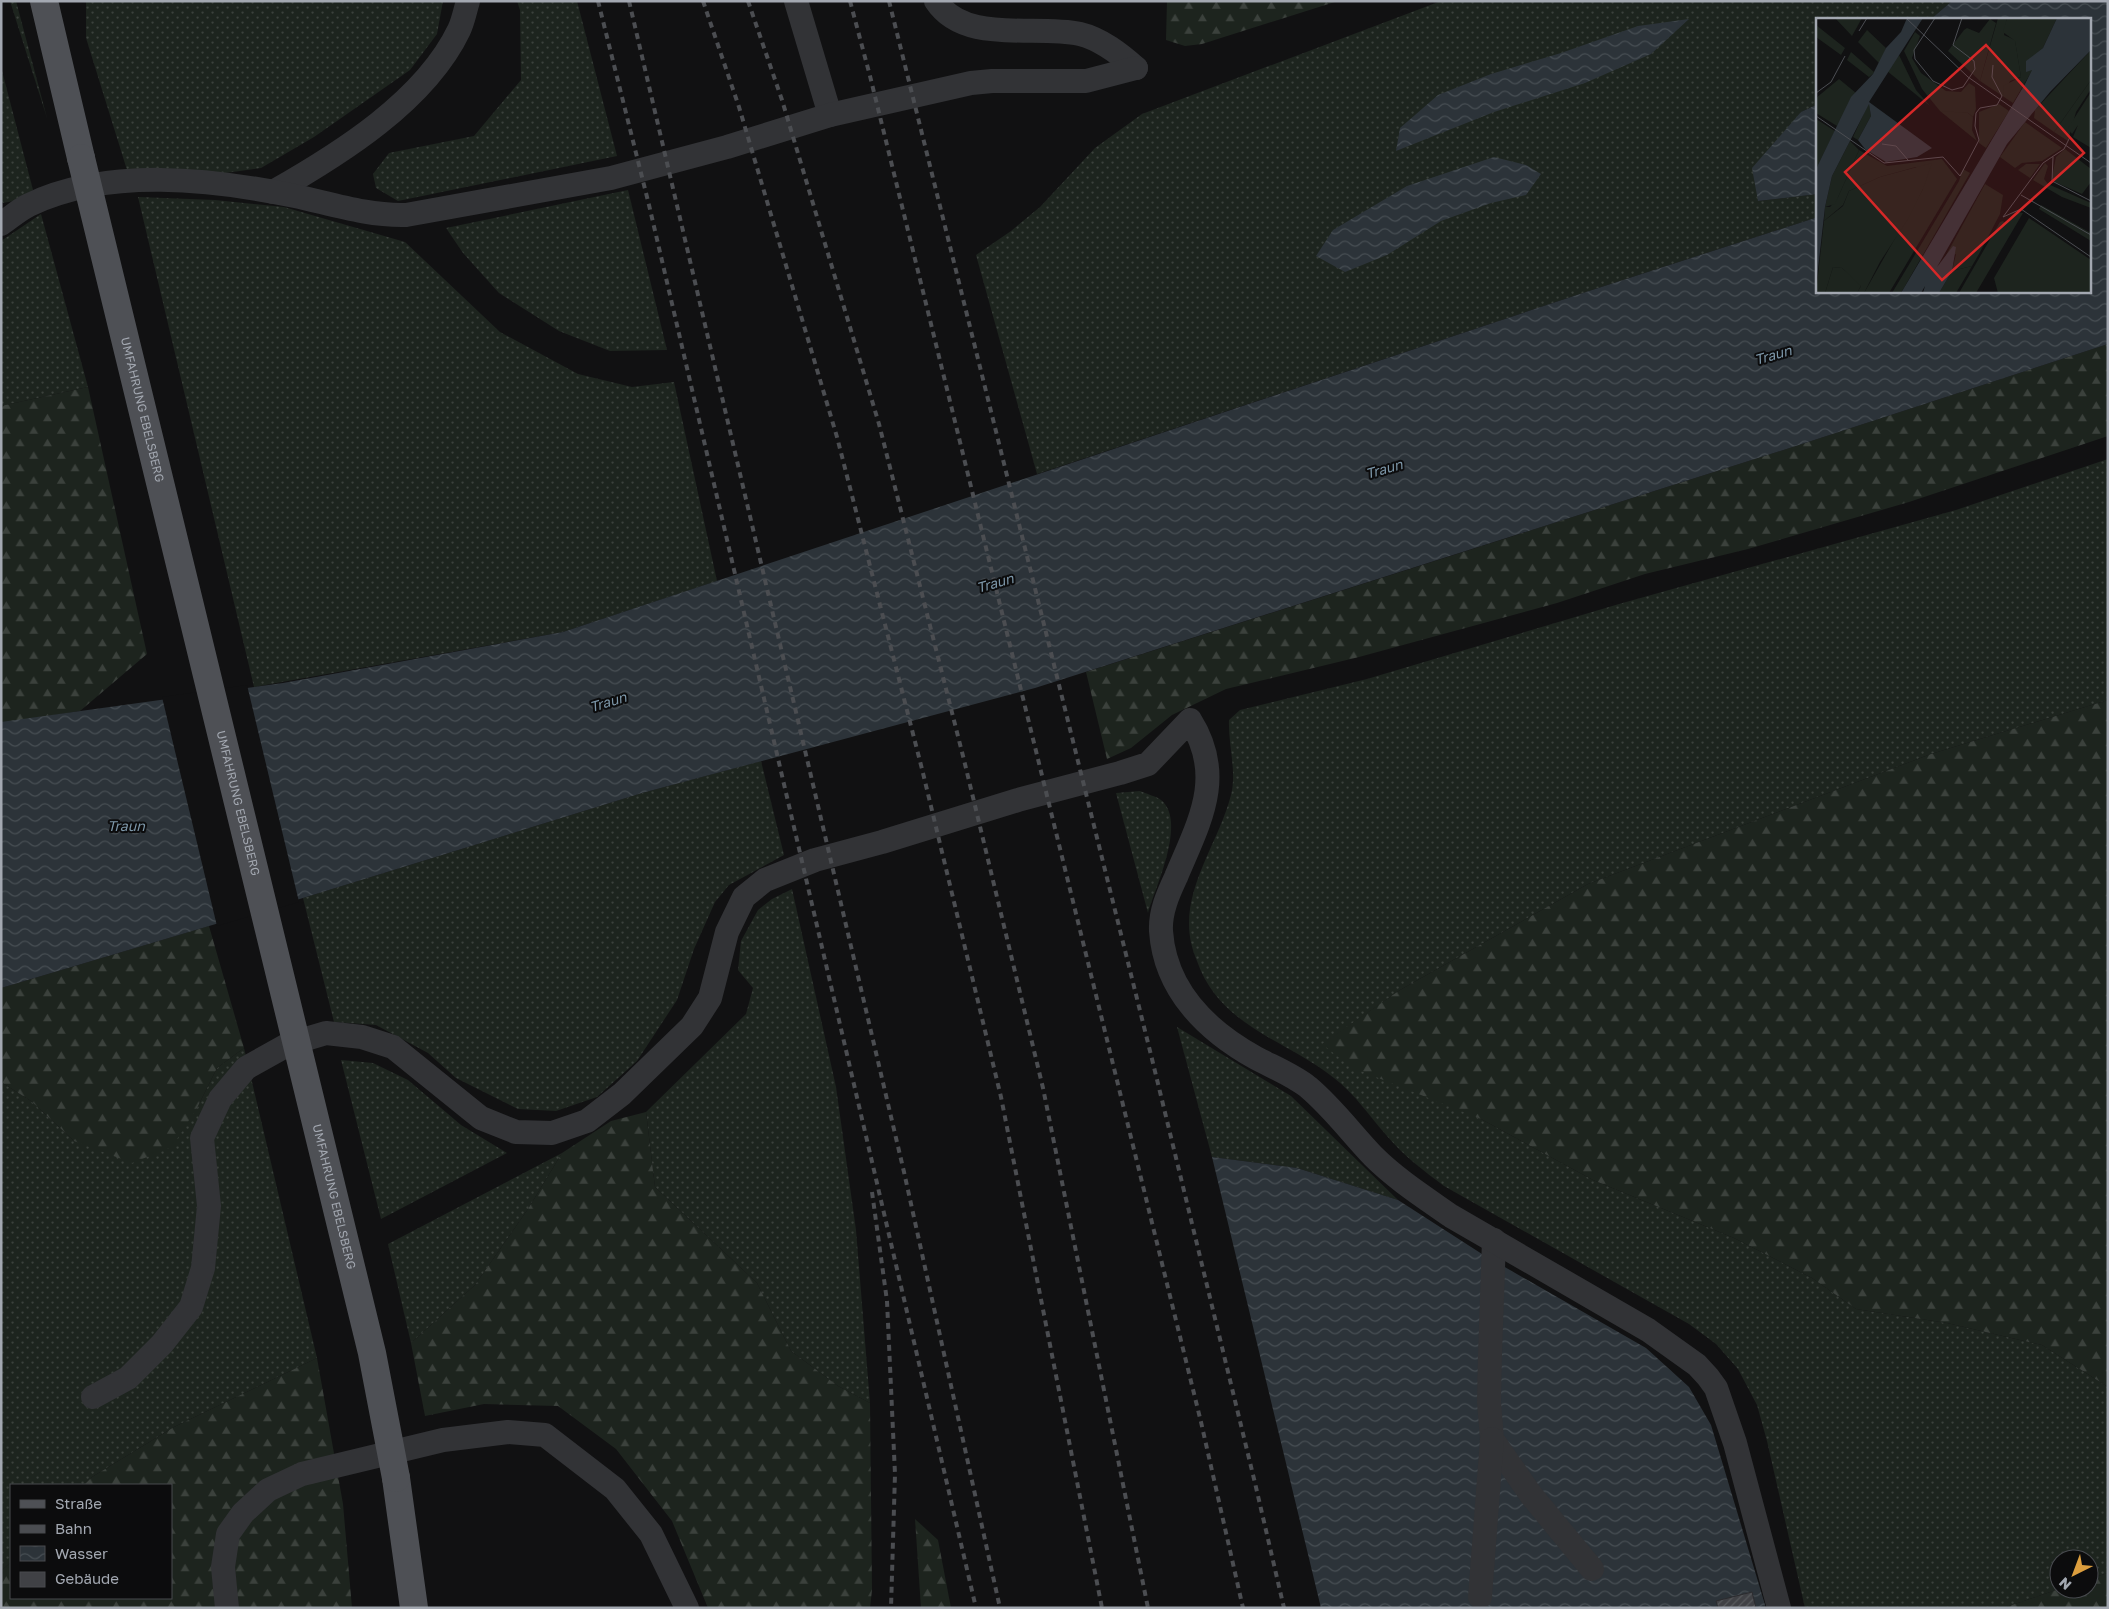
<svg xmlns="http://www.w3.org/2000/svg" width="2109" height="1609" viewBox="0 0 2109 1609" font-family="'Golos Text',sans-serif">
<defs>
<pattern id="grass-dots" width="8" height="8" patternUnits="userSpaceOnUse" patternTransform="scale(1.25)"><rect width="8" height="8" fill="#1d241e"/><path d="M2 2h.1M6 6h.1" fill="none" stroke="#3b413c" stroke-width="1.8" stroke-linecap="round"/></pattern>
<pattern id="forest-firs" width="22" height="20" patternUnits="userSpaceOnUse" patternTransform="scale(1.25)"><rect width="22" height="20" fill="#1d241e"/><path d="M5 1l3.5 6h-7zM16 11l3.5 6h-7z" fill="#3b413c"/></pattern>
<pattern id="water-waves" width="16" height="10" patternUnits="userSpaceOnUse" patternTransform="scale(1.25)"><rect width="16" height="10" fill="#2c3339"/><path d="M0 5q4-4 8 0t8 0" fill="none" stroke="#474e53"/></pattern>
<pattern id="building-hatch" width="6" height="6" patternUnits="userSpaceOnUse" patternTransform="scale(1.25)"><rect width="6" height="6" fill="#404145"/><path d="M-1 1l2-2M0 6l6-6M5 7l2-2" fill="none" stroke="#585a5d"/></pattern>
</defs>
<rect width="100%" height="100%" fill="#111112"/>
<!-- grass -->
<g fill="url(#grass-dots)">
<path d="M10,1H16L47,118Z"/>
<path d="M86,1H443L437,34L410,70L314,137L261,168L211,175L127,170L86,38Z"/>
<path d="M517,1H577L617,156L398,201L376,188L373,174L389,153L474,136L521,80L520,10Z"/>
<path d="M1441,1H1952L1931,19H1818V104L1801,112L1759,201L1818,194V217L1589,291L1037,474L976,255L1011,231L1040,207L1095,148L1142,114Z"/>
<path d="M1,67L33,190L14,201L3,203L1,200Z"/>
<path d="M628,190L667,350L610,351L559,331L499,293L463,253L446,228Z"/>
<path d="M138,197L215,200L284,207L405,242L500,332L578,374L632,387L674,382L717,581L563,632L254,687Z"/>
<path d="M41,214L88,387L1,406V241Z"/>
<path d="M2108,459V700L1931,754L1588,884L1400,990L1323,1044L1481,1119L1593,1180L1734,1238L1812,1278L1856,1309L1947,1323L2042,1345L2108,1387V1573L2089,1579V1559H2059V1589L2003,1608H1805L1767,1441L1757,1405L1738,1369L1716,1344L1689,1324L1444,1186C1424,1171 1404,1156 1387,1136C1370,1117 1355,1094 1334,1078C1285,1039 1220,1027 1197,961C1192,949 1189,937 1189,924C1189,879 1220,838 1231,795C1237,771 1228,745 1229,720L1240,710L1367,679L1619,604L1956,510Z"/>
<path d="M761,761L784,855L729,885L715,902L694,949L677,1000L637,1061L597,1097L556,1111L518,1109L456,1078L428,1053L376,1025L334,1022L303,898L642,793Z"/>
<path d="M1140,791C1146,794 1156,796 1161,800C1187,821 1156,886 1148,913L1116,793Z"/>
<path d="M792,889L836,1087L856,1230L870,1403L838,1386L791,1351L757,1283L655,1187L646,1112L746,1014L753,988L738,970L741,941L758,910L772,899Z"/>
<path d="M1177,1027L1291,1096L1398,1200L1297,1168L1212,1157Z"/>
<path d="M244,1048L317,1358L174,1427L92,1477L84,1485H11V1562L1,1571V1082L31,1101L74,1141L197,1108L217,1068Z"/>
<path d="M341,1060L373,1063L408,1080L461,1125L507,1153L381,1219Z"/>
<path d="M562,1153L528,1209L475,1285L411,1343L388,1244Z"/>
</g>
<!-- forest -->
<g fill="url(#forest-firs)">
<path d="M1167,1H1338L1202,44L1185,46L1166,40Z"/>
<path d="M2108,344V436L1909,502L1748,549L1645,574L1557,603L1359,657L1226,689L1172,715L1131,748L1107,759L1086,672L1802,444Z"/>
<path d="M88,387L147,654L80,711L1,723V406Z"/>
<path d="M2108,700V1387L2042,1345L1947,1323L1856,1309L1812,1278L1734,1238L1593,1180L1481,1119L1351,1067L1322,1044L1400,990L1588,884L1931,754Z"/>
<path d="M209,926L244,1048L217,1068L197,1108L172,1147L132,1163L74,1141L31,1101L1,1082V988Z"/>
<path d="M646,1112L655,1187L757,1283L791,1351L838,1386L870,1403L872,1590L870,1608H708L672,1521L616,1449L558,1406L484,1404L425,1416L411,1343L475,1285L528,1209L562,1153L611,1121Z"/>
<path d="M317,1358L343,1504L352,1608H1V1571L11,1562V1598H171V1485H84L92,1477L174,1427Z"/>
<path d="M915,1519L938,1540L951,1608H921Z"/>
<path d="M2108,1573V1608H2003L2059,1589H2089V1579Z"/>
</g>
<!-- water -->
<g fill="url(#water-waves)">
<path d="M1952,1H2108V344L1802,444L1035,688L642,793L303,898L1,988V722L283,683L563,632L1589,291L1818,217V291H2090V19H1931Z"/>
<path d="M1689,19L1651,54L1585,83L1494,112L1396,151L1400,128L1438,95L1491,74L1561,53L1638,26Z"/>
<path d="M1818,104V194L1758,201L1752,168L1801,112Z"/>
<path d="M1494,157L1526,165L1541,174L1526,195L1491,203L1441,221L1387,255L1345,272L1316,256L1333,230L1407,186Z"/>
<path d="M1212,1157L1297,1168L1398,1200L1482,1254L1646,1348L1689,1387L1711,1425L1766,1608H1321Z"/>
</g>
<!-- pier -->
<path fill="#111112" d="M247,685L299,902L217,926L162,697Z"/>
<!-- building -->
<path fill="url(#building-hatch)" stroke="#2b2b2e" d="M1752,1592L1756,1608H1718L1716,1601Z"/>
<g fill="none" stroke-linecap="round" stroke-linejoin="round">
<!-- lane -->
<g stroke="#323336" stroke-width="24">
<path d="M796,1L830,115"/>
<path d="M936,1C965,45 1036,24 1080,34C1101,39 1120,54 1136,68"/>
<path d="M273,192C340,154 425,101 459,30C463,22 465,11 468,1"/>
<path d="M1,224C10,218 20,209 29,205C108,167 212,179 295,196C332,204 368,216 406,215L611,178L727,147L830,115L971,83L992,81H1086L1136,68"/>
<path d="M1494,1240L1490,1354L1489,1402L1492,1439L1531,1495L1592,1569"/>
<path d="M93,1397L128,1378L162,1344L191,1307L203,1268L209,1206L202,1138L220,1099L246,1068L289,1044L326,1033L362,1037L393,1047L481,1118L516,1132L552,1133L587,1121L622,1094L692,1026L710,998L727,932L744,897L765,880L815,860L882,842L1018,800L1120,773L1148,764L1190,720C1226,777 1199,822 1176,877C1168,894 1160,912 1161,931C1165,990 1207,1031 1256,1058C1273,1067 1293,1075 1308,1087C1333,1108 1351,1133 1373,1156C1396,1179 1424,1197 1451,1216L1648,1330L1697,1365L1708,1377L1716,1388L1735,1443L1779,1608"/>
<path d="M1480,1597L1492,1439"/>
<path d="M227,1608L223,1567L228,1534L243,1513L268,1490L302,1474L443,1440L508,1432L545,1435L615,1489L651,1534L687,1608"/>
</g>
<!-- primary -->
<g stroke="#4e5055" stroke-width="28">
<path d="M44,1L81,158"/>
<path d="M396,1478L414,1608"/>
</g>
<!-- rail -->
<g stroke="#4b4d51" stroke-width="4" stroke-dasharray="6 5" stroke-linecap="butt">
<path d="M598,1L649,205L976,1608"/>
<path d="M629,1L904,1172L1000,1608"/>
<path d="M703,1L739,107L837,437L922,769L1001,1097L1102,1608"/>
<path d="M748,1L782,100L879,424L964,760L1043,1088L1148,1608"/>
<path d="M850,1L870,76L1201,1422L1243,1608"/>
<path d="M889,1L1152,1059L1255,1483L1284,1608"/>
<path d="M872,1192L887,1301L895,1474L891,1608"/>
</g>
<!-- primary-bridge -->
<path stroke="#4e5055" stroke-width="28" id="s1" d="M81,158L372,1353L396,1478"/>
</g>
<g text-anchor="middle" stroke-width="4" stroke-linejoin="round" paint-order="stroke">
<!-- street labels -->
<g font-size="12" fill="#a3a8b1" stroke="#0c0c0d">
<text dy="4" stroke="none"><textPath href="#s1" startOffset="259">UMFAHRUNG EBELSBERG</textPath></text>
<text dy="4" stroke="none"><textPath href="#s1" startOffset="664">UMFAHRUNG EBELSBERG</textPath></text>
<text dy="4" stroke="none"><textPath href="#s1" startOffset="1069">UMFAHRUNG EBELSBERG</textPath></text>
</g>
<!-- water labels -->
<g font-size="14" font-style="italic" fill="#7d97a9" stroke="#0c0c0d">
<text transform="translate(1773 355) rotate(-16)" y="5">Traun</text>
<text transform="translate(1384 469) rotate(-16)" y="5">Traun</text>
<text transform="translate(995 583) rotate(-16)" y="5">Traun</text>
<text transform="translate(608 702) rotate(-17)" y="5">Traun</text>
<text x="126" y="831">Traun</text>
</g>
</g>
<!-- overview -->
<g transform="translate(1816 18)">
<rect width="275" height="275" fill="#111112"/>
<path d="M182,0H191L188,17L199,22L205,59L194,63L188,79L164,63ZM0,7L29,30L25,37L0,19ZM35,34L58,54L57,56L53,59L31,42ZM23,61L40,75L21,108L0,95V80ZM275,62V71L260,94L252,123L238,114ZM183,86L193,93L170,130L163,125V94ZM133,92L152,95L157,99L156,112L161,123L124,93ZM0,101L19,113L0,151ZM209,104L246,130L226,143L206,145L199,150L184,139ZM249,131L275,151V164L266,176L239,164L236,159L240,139ZM43,132L71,148L126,141L141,161L73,275H48L107,171L100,149L64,159L33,173L27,187L8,203L9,189H14L22,179ZM229,145L232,148L228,161L232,166L275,185V190L246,179L217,162ZM210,146H224L214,160L202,152ZM169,166L187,177L184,196L163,236L156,248L136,253L140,236L128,242L123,250ZM225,187L275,215V223L223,191ZM17,249L26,250L42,263L45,268L41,275H9Z" fill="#1d241e"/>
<path d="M19,0H46L36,18ZM191,0H241L227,30L215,40L217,51L197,85L188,79L187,68L205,59L199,23L187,14ZM174,1L180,5L164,63L132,33L148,12L151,10L163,15ZM51,12L70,30L64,46L42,24ZM99,14L104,18L96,40L105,55L130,73L145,74L153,65L159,69L160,91L157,99L152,95L124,93L106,71L88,33ZM275,32V62L238,114L218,100L219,92ZM83,37L100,72L114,88L71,53ZM53,84L55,98L42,122L37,119ZM34,123L43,132L19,186L9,189L16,158ZM116,145L107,171L92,201L64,244L48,275H41L45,268L26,250L17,249L9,275H0L8,203L27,188L33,173L64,159ZM147,151L154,155L85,275H76L143,163ZM201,194L207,195L160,275H143L184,204L187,203L190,206ZM213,200L275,242V275H182L178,260ZM156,248L140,275H123L136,253Z" fill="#1d241e"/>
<path d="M275,74V130L257,119L262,107L256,116L252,110Z" fill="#1d241e"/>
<path d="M91,0H107L53,84L116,130L101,139L70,144L49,131L42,122L55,98L53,86L16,158L9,189L0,269V151L35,79L57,56L70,30L85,14ZM241,0H275V32L234,74L191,126L121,249L137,228L140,229L136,253L123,275H107L109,268L105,275H85L209,66L216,52L210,54V43L227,30Z" fill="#2c3339"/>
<path fill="none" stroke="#4b4d52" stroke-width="1" d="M90,0L152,59L275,145M119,0L98,32L99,41L117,63L136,72L147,69L159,51L158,43L137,27L146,0M43,13L51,0M0,75L15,64L29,38M0,98L68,145L127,139L144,158L163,122L159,108L160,95L164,90L181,87L186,78L176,59L177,47M66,126L80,128L92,142M237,139L236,163L275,183M205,177L275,217M187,199L227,145L248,131L254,119M187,199L205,191L275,239"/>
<path fill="#d62828" fill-opacity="0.15" stroke="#d62828" stroke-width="2.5" d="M170,27L268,135L126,262L29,154Z"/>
<rect width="275" height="275" fill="none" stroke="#a3a8b1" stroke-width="2.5"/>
</g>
<!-- border -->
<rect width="2109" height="1609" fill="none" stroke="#a3a8b1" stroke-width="5"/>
<!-- legend -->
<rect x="10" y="1484" width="162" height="115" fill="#0c0c0d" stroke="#484a4f"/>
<rect x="20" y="1500" width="25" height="8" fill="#4e5055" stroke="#484a4f"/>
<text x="55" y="1509" font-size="15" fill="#a3a8b1">Straße</text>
<rect x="20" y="1525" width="25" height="8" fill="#4b4d51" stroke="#484a4f"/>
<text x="55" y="1534" font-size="15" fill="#a3a8b1">Bahn</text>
<rect x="20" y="1546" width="25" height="15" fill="url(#water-waves)" stroke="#484a4f"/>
<text x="55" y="1559" font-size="15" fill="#a3a8b1">Wasser</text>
<rect x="20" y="1572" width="25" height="15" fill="#404145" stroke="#484a4f"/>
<text x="55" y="1584" font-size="15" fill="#a3a8b1">Gebäude</text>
<!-- north arrow -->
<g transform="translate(2074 1574) rotate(222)"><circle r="24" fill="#0c0c0d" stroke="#484a4f"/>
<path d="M0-4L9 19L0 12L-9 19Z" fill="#dc9e3e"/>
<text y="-8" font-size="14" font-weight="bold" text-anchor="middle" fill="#a3a8b1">N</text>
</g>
</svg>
